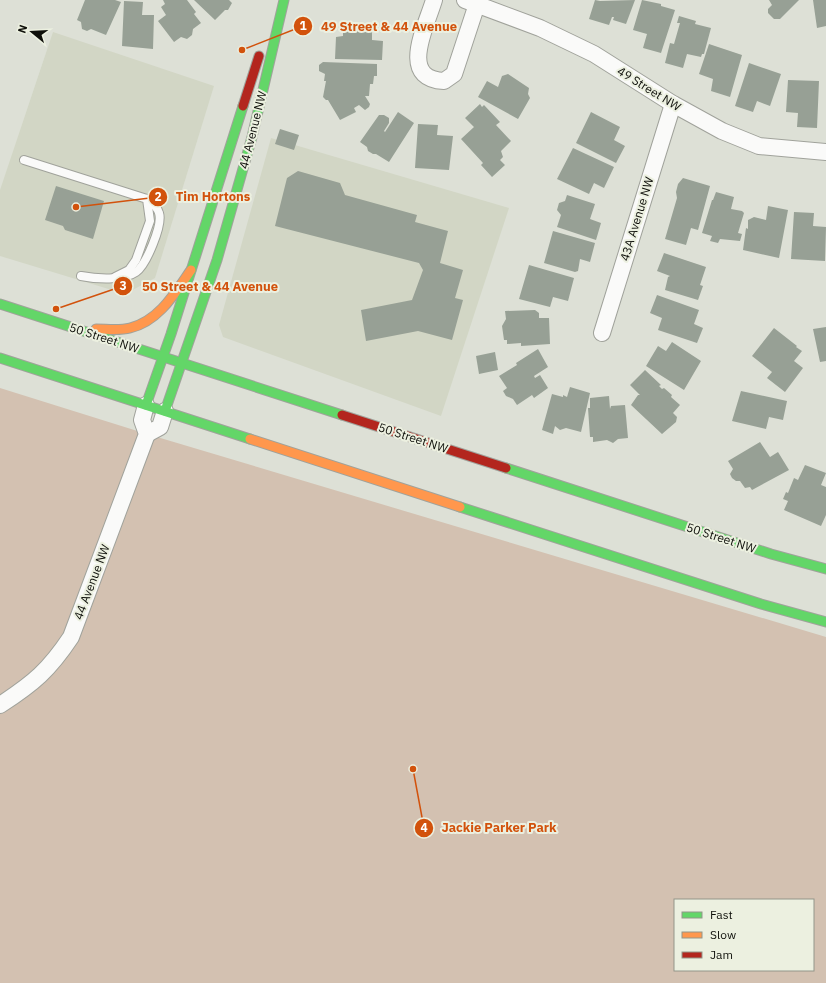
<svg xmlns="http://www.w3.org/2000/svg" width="826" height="983" viewBox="0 0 826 983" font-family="'IBM Plex Sans',sans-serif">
<rect width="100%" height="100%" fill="#dde0d6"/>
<!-- built -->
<g fill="#d2d6c5">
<path d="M53,32L214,86L155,278L125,294L0,256V190Z"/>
<path d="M271,138L509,208L441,416L223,337L219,325Z"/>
</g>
<!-- green -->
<path fill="#d3c1b1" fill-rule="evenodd" d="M0,388L147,434L826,637V983H0ZM675,900H813V970H675Z"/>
<!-- building -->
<g fill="#97a095">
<path d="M85,0H115L121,2L106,35L91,29L87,31L82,29L81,22L77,20Z"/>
<path d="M163,0H187L196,12L194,14L201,23L193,29L192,35L187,39L181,37L174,42L158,21L166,15L161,7L165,4Z"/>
<path d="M194,0H229L232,3L228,10H225L215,20Z"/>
<path d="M595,0L600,1L635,0L626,24L613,20L614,17H612L609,25L589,19Z"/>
<path d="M642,0L661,4V6L675,10L661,53L643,48L647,34L633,30Z"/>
<path d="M769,0H799L780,19H774L768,13V9L772,5Z"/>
<path d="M813,0H826V26L817,28Z"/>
<path d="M124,1L143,2L142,15H154L153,49L122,46Z"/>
<path d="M679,16L696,21L695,24L711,28L704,54H702L701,57L687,54L683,68L665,63L670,43L674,44L680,23H677Z"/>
<path d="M343,26L372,27V40L383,41L382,60L335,59L336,37L343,36Z"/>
<path d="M709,44L742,55L730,97L711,91L713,79L699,74Z"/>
<path d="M323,62L377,64V76H374L373,84H370L369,96H365L370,104L369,107L365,110L359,105L354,108L356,112L340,120L328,100H326L323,97L326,81H324L325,74L319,71V65Z"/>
<path d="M749,63L781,74L770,106L757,101L753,112L735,106Z"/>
<path d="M508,74L529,88L528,94L530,98L518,119L478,97L487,81L498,87L502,76Z"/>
<path d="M788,80L819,81L817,128L797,127L798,113L786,112Z"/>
<path d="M480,104L482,107L484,105L500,122L496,125L511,141L501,151L503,157L500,160L505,165L492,177L481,165L483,163L461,139L474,127L465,118Z"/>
<path d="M398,112L414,123L389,162L376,154H373L368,151L367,147L360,142L379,115H384L389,118V123L384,131L385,132Z"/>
<path d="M591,112L620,127L614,140L625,146L616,163L576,143Z"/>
<path d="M418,124L438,125L437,135L453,136L449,170L415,168Z"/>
<path d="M280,129L299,135L294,150L275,144Z"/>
<path d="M573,148L614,167L604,188L594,183L589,194L557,179Z"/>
<path d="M298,171L340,183L345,195L417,215L415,222L448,231L440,263L463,270L455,298L463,300L452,340L418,331L366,341L361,310L412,300L423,270L419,263L275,226L287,178Z"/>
<path d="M683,178L710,186L698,230L691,228L686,245L665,239L677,198L676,192L678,184Z"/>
<path d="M56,186L104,201L93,239L65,230L63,226L45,220Z"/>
<path d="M716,192L734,197L731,209L742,211L744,213L738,233L742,234L740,241L720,239L718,243L710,241L712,236L702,233L712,200H713Z"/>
<path d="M567,195L595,204L590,219L601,223L596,240L557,227L561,215L557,210L559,203L565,201Z"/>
<path d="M768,206L788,210L779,258L743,250L746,228L748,229V220L754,217L766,220Z"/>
<path d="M794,212L814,213L813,226L826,227L825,261L791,259Z"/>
<path d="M553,231L595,243L590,262L580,259L578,271L575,272L544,263Z"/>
<path d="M664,253L706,267L700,285L703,286L698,300L665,290L668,277L670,276L657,271Z"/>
<path d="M529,265L574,278L568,301L553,297L550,307L519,299Z"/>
<path d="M657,295L699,310L694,324L703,328L697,343L658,330L662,318L650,313Z"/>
<path d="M535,310L539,313V318H549L550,344L521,346V343L507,344V340H504L502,326L506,319L505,311Z"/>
<path d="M826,327V361L820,362L813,329Z"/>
<path d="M774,328L797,346L796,347L802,351L794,361L803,368L785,392L767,378L772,372L752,356Z"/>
<path d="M672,342L701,361L684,390L646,366L658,346L666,351Z"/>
<path d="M538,349L548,367L534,376L535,378L540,375L548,388L534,398L532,395L517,405L513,399L506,396L503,391L507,388L499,376L517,365L516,363Z"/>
<path d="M495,352L498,370L479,374L476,356Z"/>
<path d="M645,370L661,385L659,386L662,389L664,388L672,395L671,397L680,405L673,413L677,417L676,422L662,434L631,405L638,395H640L630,385Z"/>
<path d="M570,387L590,393L581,432L566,428L560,430L555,426L553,434L542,430L552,394L563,397V395L567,397Z"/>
<path d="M741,391L787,401L783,420L769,417L766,429L732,421Z"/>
<path d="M609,396L610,409L611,406L625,405L628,438L618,439L613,443L607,440L593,442V437H590L588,408H590V398Z"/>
<path d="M760,442L770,457L778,452L789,470L752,490L750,487L745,488L740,481H736L732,478L730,474L733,469L728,461Z"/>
<path d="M805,465L826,473L821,485L826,487V515L821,526L784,510L788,501L783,499L786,492L788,493L794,478L798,480Z"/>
</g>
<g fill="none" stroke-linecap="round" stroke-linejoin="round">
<!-- lane casing -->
<g stroke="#a0a29b" stroke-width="10">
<g id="lane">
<path d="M24,160L147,199L150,221L136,260L129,270L115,277"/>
<path d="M81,276C96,279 123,281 136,272C146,265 163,225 159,213C157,206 152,203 147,199"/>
</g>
</g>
<!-- street casing -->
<g stroke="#a0a29b" stroke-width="18">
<g id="street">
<path d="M434,0C426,27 398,79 444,81L454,74L477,4"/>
<path d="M465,0L540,28L594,54L673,104L722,131L759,146L826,152"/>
<path d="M602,333L673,104"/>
<path d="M147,434L160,427L165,411"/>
<path d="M0,705C34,683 49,670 71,637L147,434L142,420L146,405"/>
</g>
</g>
<!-- fast casing -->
<g stroke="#a0a29b" stroke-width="11">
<g id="fast">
<path d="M0,304L342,415"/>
<path d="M0,358L250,439"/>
<path d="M146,405L171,334L243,106"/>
<path d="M165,411L217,260L252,137L284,0"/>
<path d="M506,468L771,554L826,569"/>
<path d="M460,507L761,604L826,622"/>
</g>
</g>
<!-- slow casing -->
<g stroke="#a0a29b" stroke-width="11">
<g id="slow">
<path d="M96,329C107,329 119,331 130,328C159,321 175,293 191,270"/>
<path d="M250,439L460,507"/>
</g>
</g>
<!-- jam casing -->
<g stroke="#a0a29b" stroke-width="11">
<g id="jam">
<path d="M243,106L259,56"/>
<path d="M342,415L506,468"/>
</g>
</g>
<!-- lane -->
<use href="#lane" stroke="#fafaf9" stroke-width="8"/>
<!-- street -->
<use href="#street" stroke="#fafaf9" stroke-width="16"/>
<!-- fast -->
<use href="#fast" stroke="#63d668" stroke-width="9"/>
<!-- slow -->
<use href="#slow" stroke="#ff974d" stroke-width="9"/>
<!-- jam -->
<use href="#jam" stroke="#b3261e" stroke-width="9"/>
</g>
<g text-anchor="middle" stroke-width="4" stroke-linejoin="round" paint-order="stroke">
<!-- street labels -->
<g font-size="12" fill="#0e0f0a" stroke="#ecf0e0">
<text transform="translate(649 89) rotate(32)" y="4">49 Street NW</text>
<text transform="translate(253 130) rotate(-76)" y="4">44 Avenue NW</text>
<text transform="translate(637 219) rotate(-73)" y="4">43A Avenue NW</text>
<text transform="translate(104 338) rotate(18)" y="4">50 Street NW</text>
<text transform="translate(413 438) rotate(18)" y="4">50 Street NW</text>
<text transform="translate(721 538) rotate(18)" y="4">50 Street NW</text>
<text transform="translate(92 582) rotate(-69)" y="4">44 Avenue NW</text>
</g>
</g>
<!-- callouts -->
<path fill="none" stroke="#d2520c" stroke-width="1.5" d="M242 50L303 26M76 207L158 197M56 309L123 286M413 769L424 828"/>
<g fill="#d2520c" stroke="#ecf0e0" stroke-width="1.5">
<circle cx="242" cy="50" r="4"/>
<circle cx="76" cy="207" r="4"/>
<circle cx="56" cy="309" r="4"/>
<circle cx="413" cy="769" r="4"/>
<circle cx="303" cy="26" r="10"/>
<circle cx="158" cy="197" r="10"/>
<circle cx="123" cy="286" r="10"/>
<circle cx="424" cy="828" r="10"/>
</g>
<g font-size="12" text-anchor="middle" font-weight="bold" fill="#fff">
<text x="303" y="30">1</text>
<text x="158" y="201">2</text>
<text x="123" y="290">3</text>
<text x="424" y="832">4</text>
</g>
<g font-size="13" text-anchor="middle" font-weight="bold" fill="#d2520c" stroke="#ecf0e0" stroke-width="4" stroke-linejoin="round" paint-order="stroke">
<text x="389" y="31">49 Street &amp; 44 Avenue</text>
<text x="213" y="201">Tim Hortons</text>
<text x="210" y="291">50 Street &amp; 44 Avenue</text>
<text x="499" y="832">Jackie Parker Park</text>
</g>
<!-- legend -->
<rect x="674" y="899" width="140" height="72" fill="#ecf0e0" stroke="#93968a"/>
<rect x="682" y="912" width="20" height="6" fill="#63d668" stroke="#93968a"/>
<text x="710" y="919" font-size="12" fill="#0e0f0a">Fast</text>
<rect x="682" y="932" width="20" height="6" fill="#ff974d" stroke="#93968a"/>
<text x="710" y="939" font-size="12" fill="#0e0f0a">Slow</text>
<rect x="682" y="952" width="20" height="6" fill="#b3261e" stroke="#93968a"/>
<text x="710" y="959" font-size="12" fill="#0e0f0a">Jam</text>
<!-- north arrow -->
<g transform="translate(32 32) rotate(288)" stroke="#ecf0e0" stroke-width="3" paint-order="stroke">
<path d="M0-3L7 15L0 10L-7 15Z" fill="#0e0f0a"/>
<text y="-6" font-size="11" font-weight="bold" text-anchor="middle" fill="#0e0f0a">N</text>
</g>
</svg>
